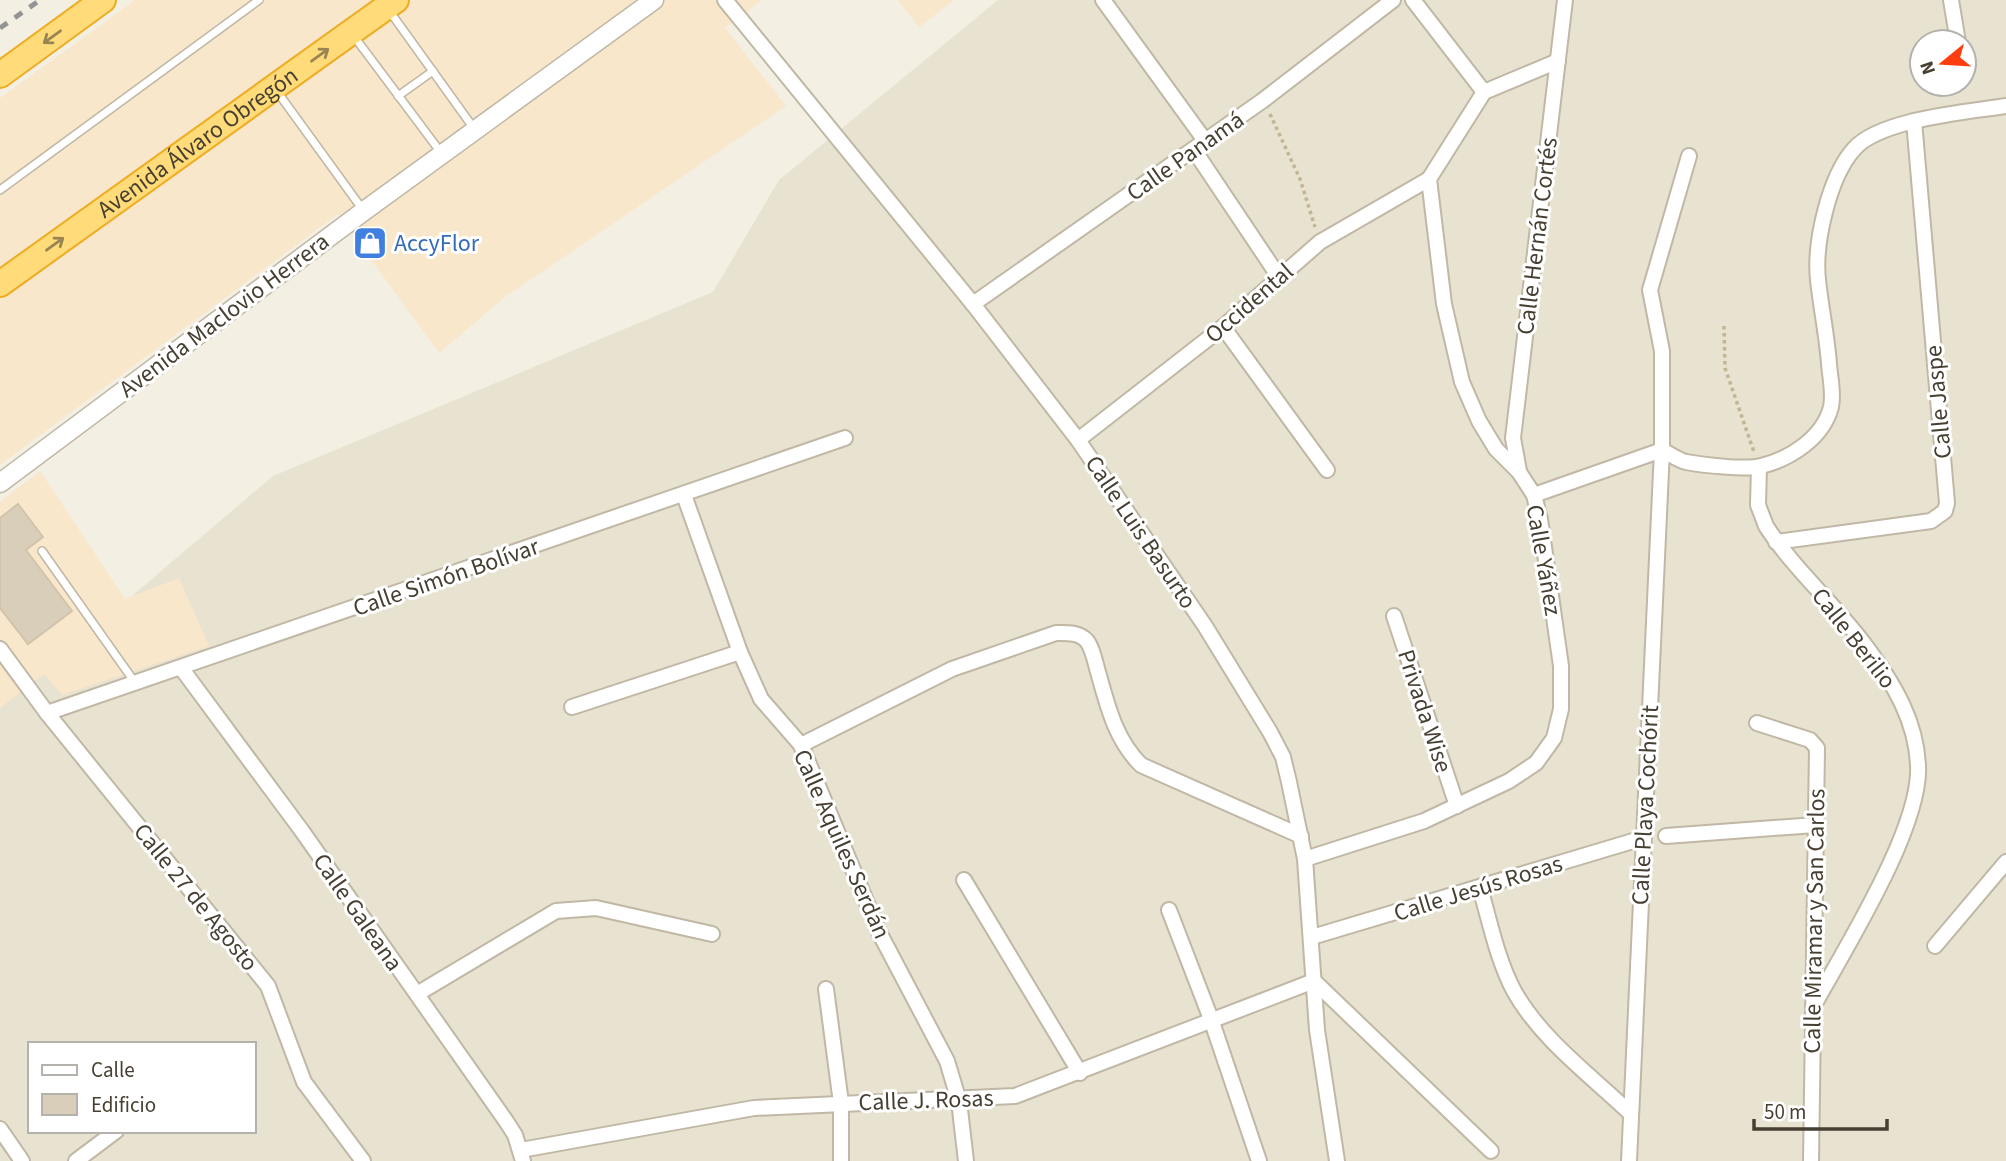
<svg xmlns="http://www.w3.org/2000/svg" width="2006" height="1161" viewBox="0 0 2006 1161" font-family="'Source Sans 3',sans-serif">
<rect width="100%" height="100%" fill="#f3efe3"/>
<!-- residential -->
<path fill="#e8e2d0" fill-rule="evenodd" d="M998,0H2006V1161H0V708L273,476L713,292L779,180ZM1922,42H1964V84H1922ZM30,1044H254V1131H30Z"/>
<!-- commercial -->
<g fill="#f8e7cb">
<path d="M135,0H762L725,28L786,106L505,297L439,353L338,214L0,465V98Z"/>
<path d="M898,0H954L919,27Z"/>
<path d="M40,471L125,599L179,578L209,646L62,695L44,674L0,708V502Z"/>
</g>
<!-- building -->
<path fill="#d9ceba" stroke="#d2c4aa" stroke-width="2" d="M18,504L43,537L26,550L72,611L28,644L0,608V518Z"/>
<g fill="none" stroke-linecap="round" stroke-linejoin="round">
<!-- service casing -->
<g stroke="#c0b8a5" stroke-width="10">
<g id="service">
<path d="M388,9L475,130"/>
<path d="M353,35L442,154"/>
<path d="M276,90L363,210"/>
<path d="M398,96L433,71"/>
<path d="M0,190L259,0"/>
<path d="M42,551L136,684"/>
</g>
</g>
<!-- minor casing -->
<g stroke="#c0b8a5" stroke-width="18">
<g id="minor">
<path d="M725,0L973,304L1078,440L1205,626L1270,732L1283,757L1289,782L1305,859L1317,1030L1337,1161"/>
<path d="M1103,0L1206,142"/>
<path d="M1413,0L1484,92"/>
<path d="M1951,0L1958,42"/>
<path d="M1194,150L1279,277"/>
<path d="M973,304L1262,101L1393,0"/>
<path d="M1223,327L1327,470"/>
<path d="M1078,440L1223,327L1320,242L1429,179"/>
<path d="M1662,450C1670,454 1678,460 1686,462C1702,465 1746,470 1761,466C1790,459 1823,438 1831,407C1834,394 1830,377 1829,364C1827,336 1821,308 1818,280C1814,243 1829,177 1854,149C1880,119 1968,112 2006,106"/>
<path d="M1759,467L1758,505L1766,526C1795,571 1837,606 1868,649C1894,684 1916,721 1918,765C1922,827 1844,950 1813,1007"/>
<path d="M1519,471L1513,438L1565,0"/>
<path d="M684,495L740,652L761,699L801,745L879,932L947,1061L959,1101L966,1161"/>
<path d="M1534,495L1662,450"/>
<path d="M1776,542L1931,521L1945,511L1947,503L1914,121"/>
<path d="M1394,616L1457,806"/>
<path d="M0,649L47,713L268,986L304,1082L363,1161"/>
<path d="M182,669L302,831L506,1121L515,1135L523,1161"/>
<path d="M572,707L740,652"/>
<path d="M47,713L845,438"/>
<path d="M1757,723L1810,740L1817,748L1811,1161"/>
<path d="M801,745L952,669L1056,633C1067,633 1079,632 1087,641C1093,649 1095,662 1098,672C1108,707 1115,739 1141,765L1301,836"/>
<path d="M1666,836L1815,825"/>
<path d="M1305,859L1424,821L1509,781L1536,763L1554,738L1561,709V666L1540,519L1534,495L1519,472L1496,449L1479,421L1462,382L1444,304L1429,179L1484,92L1558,61"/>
<path d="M964,880L1080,1073"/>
<path d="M1480,888C1490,922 1497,959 1514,991C1540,1038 1590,1075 1629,1112"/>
<path d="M1169,910L1211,1019L1259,1161"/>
<path d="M1312,937L1643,838"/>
<path d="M1935,946L2006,862"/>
<path d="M826,989L841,1103V1161"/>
<path d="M417,994L556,911L596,908L712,934"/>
<path d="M0,1129L22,1161"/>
<path d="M521,1150L754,1108L1015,1096L1314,981L1491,1151"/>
<path d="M76,1161L116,1131"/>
<path d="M1629,1161L1662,450V351L1650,290L1689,156"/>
</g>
</g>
<!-- tertiary casing -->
<g stroke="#c0b8a5" stroke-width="21">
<path id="tertiary" d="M0,483L364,211L654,0"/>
</g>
<!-- trunk casing -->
<g stroke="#eeac22" stroke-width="28">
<g id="trunk">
<path d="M0,75L103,0"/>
<path id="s1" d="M0,284L396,0"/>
</g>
</g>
<!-- path -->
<g stroke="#c3b594" stroke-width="3.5" stroke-dasharray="3.5 3.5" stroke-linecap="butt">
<path d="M1270,114L1300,179L1315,227"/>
<path d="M1724,326L1725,368L1754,452"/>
</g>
<!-- service -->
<use href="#service" stroke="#fff" stroke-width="7"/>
<!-- minor -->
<use href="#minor" stroke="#fff" stroke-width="14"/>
<!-- tertiary -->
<use href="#tertiary" stroke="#fff" stroke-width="18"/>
<!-- trunk -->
<use href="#trunk" stroke="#ffdb79" stroke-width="24"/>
<!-- rail -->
<path stroke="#949494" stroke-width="5" stroke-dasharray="9 9" stroke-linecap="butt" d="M0,28L40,0"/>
</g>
<!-- one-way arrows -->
<defs><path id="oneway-shaft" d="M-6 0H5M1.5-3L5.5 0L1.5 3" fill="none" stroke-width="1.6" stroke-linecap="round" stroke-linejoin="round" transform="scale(1.75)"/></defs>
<g stroke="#998552">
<use href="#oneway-shaft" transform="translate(52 37) rotate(144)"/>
<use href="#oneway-shaft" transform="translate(320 55) rotate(-36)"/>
<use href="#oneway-shaft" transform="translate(55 244) rotate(-36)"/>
</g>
<!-- icons -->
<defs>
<g id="shop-square" transform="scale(1.75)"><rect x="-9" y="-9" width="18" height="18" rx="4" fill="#3f7fe0" stroke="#fff"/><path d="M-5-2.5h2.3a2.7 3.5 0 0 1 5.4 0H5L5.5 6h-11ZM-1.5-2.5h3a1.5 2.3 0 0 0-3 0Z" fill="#fff"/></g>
</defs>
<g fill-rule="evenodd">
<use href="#shop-square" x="370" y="243"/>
</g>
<g text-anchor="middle" stroke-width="6" stroke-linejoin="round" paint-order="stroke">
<!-- street labels -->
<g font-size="24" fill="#463f32" stroke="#fff">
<text dy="8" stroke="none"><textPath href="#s1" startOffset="243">Avenida Álvaro Obregón</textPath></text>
<text transform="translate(1185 156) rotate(-35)" y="8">Calle Panamá</text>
<text transform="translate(1537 236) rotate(-83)" y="8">Calle Hernán Cortés</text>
<text transform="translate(1249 303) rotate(-41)" y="8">Occidental</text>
<text transform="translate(224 315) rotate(-37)" y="8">Avenida Maclovio Herrera</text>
<text transform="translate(1938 402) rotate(-95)" y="8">Calle Jaspe</text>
<text transform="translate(1141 532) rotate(56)" y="8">Calle Luis Basurto</text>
<text transform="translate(1544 560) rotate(80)" y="8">Calle Yáñez</text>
<text transform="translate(446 577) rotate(-19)" y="8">Calle Simón Bolívar</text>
<text transform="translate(1854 638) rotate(52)" y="8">Calle Berilio</text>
<text transform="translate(1425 711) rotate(72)" y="8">Privada Wise</text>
<text transform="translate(1645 805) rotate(-87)" y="8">Calle Playa Cochórit</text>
<text transform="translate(842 844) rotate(66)" y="8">Calle Aquiles Serdán</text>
<text transform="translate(1478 888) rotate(-17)" y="8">Calle Jesús Rosas</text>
<text transform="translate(196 897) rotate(51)" y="8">Calle 27 de Agosto</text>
<text transform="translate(358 912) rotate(55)" y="8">Calle Galeana</text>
<text transform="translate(1814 921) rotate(-89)" y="8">Calle Miramar y San Carlos</text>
<text transform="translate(926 1100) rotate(-2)" y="8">Calle J. Rosas</text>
</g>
<!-- shop labels -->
<g font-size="24" fill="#366cbe" stroke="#fff" text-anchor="start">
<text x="394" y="251">AccyFlor</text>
</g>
</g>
<!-- legend -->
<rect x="28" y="1042" width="228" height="91" fill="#ffffff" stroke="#b5b2ad" stroke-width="2"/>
<rect x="42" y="1065" width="35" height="10" fill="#ffffff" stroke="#b5b2ad" stroke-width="2"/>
<text x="91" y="1077" font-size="21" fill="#463f32">Calle</text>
<rect x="42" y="1094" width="35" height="21" fill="#d9ceba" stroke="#b5b2ad" stroke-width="2"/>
<text x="91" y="1112" font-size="21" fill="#463f32">Edificio</text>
<!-- north arrow -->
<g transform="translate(1943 63) rotate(252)"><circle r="33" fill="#ffffff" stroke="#b5b2ad" stroke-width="2"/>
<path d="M0-5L12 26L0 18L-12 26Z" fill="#ff3d0e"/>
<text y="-10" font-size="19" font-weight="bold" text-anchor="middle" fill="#463f32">N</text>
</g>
<!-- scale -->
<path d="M1754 1119v10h133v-10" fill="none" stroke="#463f32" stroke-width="3.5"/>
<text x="1764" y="1119" font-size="21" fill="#463f32" stroke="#ffffff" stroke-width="5" paint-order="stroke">50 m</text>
</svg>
